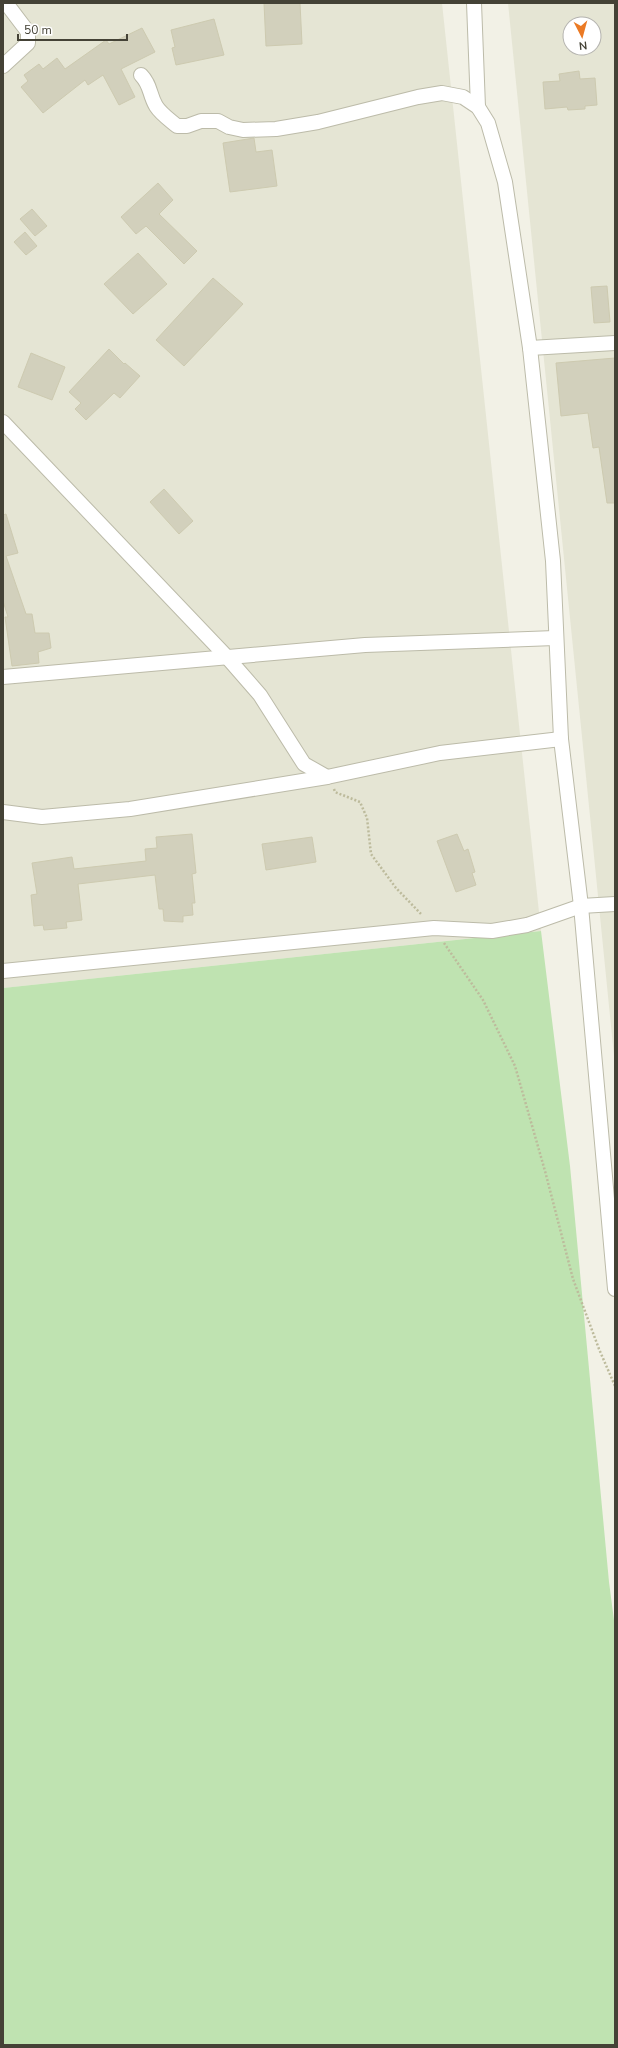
<svg xmlns="http://www.w3.org/2000/svg" width="618" height="2048" viewBox="0 0 618 2048" font-family="'Nunito Sans',sans-serif">
<rect width="100%" height="100%" fill="#f2f1e6"/>
<!-- residential -->
<g fill="#e5e5d4" fill-rule="evenodd">
<path d="M3,3H442L541,931L3,988Z"/>
<path d="M508,3H615V1066L593,846ZM570,24H594V48H570Z"/>
</g>
<!-- green -->
<path fill="#bfe3b1" d="M541,931L570,1166L609,1582L615,1628V2045H3V988Z"/>
<!-- building -->
<g fill="#d2d0bc" stroke="#cdcab0">
<path d="M264,3H300L302,44L266,46Z"/>
<path d="M214,19L224,55L176,65L172,48L175,47L171,30Z"/>
<path d="M142,28L155,52L121,69L135,97L119,105L103,75L88,85L85,80L43,113L21,87L28,81L24,75L39,64L43,69L57,58L65,69L106,40L109,44Z"/>
<path d="M579,71L580,79L595,78L597,105L585,106V109L568,110L567,107L545,109L543,82L560,81L559,74Z"/>
<path d="M254,138L256,152L272,150L277,186L230,192L223,143Z"/>
<path d="M158,183L173,200L159,214L197,251L184,264L146,226L136,234L121,217Z"/>
<path d="M32,209L47,226L35,236L20,219Z"/>
<path d="M25,232L37,246L26,255L14,242Z"/>
<path d="M138,253L167,284L133,314L104,284Z"/>
<path d="M213,278L243,304L184,366L156,340Z"/>
<path d="M607,286L610,322L594,323L591,287Z"/>
<path d="M109,349L124,364L125,363L140,376L120,398L114,393L86,420L75,409L81,403L69,392Z"/>
<path d="M31,353L65,367L52,400L18,387Z"/>
<path d="M615,358V503H607L599,447L593,448L588,413L561,416L556,363Z"/>
<path d="M164,489L193,521L179,534L150,502Z"/>
<path d="M6,514L18,553L6,556L26,614H32L35,633H49L51,648L38,652L39,663L12,666L5,617H8L3,601V515Z"/>
<path d="M192,834L196,873L192,874L195,903H192L193,915L183,916V922L164,921L163,909H159L155,875L78,884L82,920L66,922L67,928L44,930L43,925L34,926L31,895L37,894L32,863L72,857L74,869L146,861L145,849L157,848L156,837Z"/>
<path d="M457,834L464,851L468,849L475,872L472,873L476,885L456,892L437,841Z"/>
<path d="M312,837L316,862L266,870L262,844Z"/>
</g>
<g fill="none" stroke-linecap="round" stroke-linejoin="round">
<!-- minor casing -->
<g stroke="#bcbba9" stroke-width="16">
<g id="minor">
<path d="M474,3L478,107"/>
<path d="M3,66L28,43V32L6,3"/>
<path d="M141,75C151,85 149,94 156,106C161,114 170,120 177,126H187L201,121H218L229,127L243,130L276,129L318,122L418,97L442,93L463,97L478,107L488,123L505,182L530,348L553,561L561,739L581,906L615,1289"/>
<path d="M530,348L615,343"/>
<path d="M3,422L226,656L260,695L304,764L327,777"/>
<path d="M3,677L365,645L555,638"/>
<path d="M3,812L42,817L130,809L327,777L440,753L561,739"/>
<path d="M3,971L434,928L492,931L527,925L581,906L615,904"/>
</g>
</g>
<!-- path -->
<g stroke="#bdbb9c" stroke-width="2.5" stroke-dasharray="2 2" stroke-linecap="butt">
<path d="M334,789L335,792L360,802L367,818L371,854L396,888L422,915"/>
<path d="M444,943L483,1000L515,1066L545,1171L573,1279L599,1349L615,1386"/>
</g>
<!-- minor -->
<use href="#minor" stroke="#fff" stroke-width="14"/>
</g>
<!-- border -->
<rect width="618" height="2048" fill="none" stroke="#444236" stroke-width="8"/>
<!-- north arrow -->
<g transform="translate(582 36) rotate(174)"><circle r="19" fill="#ffffff" stroke="#b4b3af"/>
<path d="M0-3L7 15L0 10L-7 15Z" fill="#eb7a24"/>
<text y="-6" font-size="11" font-weight="bold" text-anchor="middle" fill="#444236">N</text>
</g>
<!-- scale -->
<path d="M18 34v6h109v-6" fill="none" stroke="#444236" stroke-width="2"/>
<text x="24" y="34" font-size="12" fill="#444236" stroke="#ffffff" stroke-width="3" paint-order="stroke">50 m</text>
</svg>
